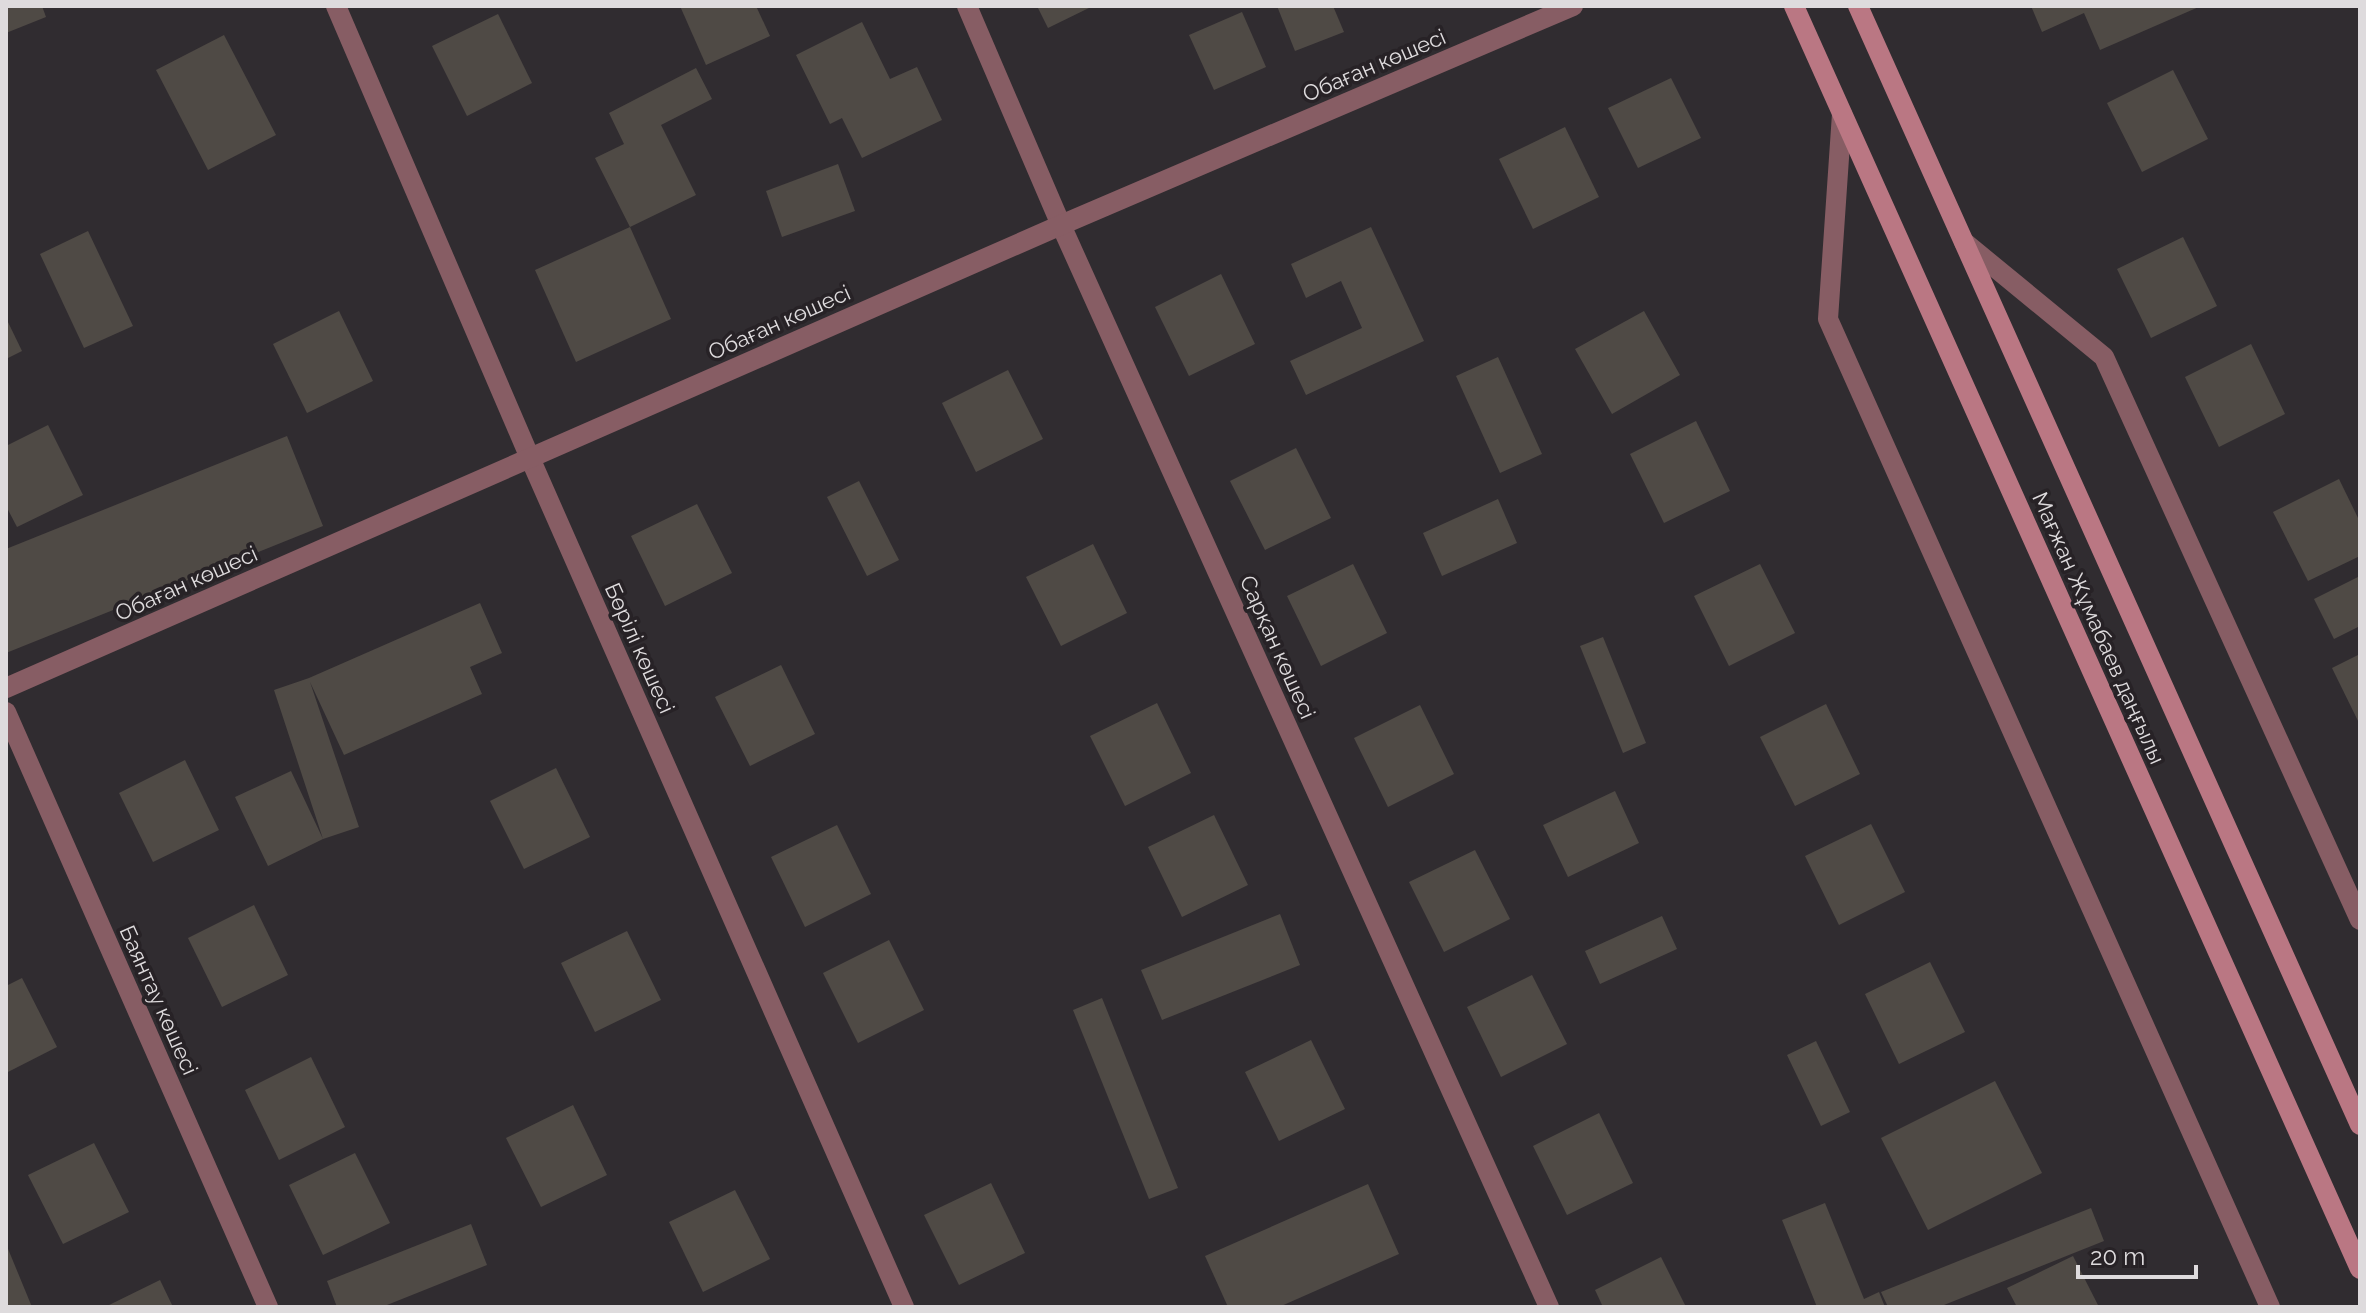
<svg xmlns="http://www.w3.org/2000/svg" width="2366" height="1313" viewBox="0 0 2366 1313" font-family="Raleway,sans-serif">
<rect width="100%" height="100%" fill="#302c30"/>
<!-- building -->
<g fill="#4f4a45">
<path d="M6,6H42L46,17L6,33Z"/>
<path d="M680,6H756L770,36L706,65Z"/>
<path d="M1037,6H1093L1048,28Z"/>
<path d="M1277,6H1333L1344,32L1295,51Z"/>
<path d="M2031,6H2201L2100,50L2084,13L2042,32Z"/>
<path d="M1242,12L1266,67L1214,90L1189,35Z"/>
<path d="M498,14L532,83L467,116L432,46Z"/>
<path d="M862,22L890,79L917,67L942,120L862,158L842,118L830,124L796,55Z"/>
<path d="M224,35L276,135L208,170L156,70Z"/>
<path d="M696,68L712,99L661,125L696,195L630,227L595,158L624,144L609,113Z"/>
<path d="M2173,70L2208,139L2142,172L2107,103Z"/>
<path d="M1671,78L1701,138L1638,168L1608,108Z"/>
<path d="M1565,127L1599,197L1533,229L1499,159Z"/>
<path d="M838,164L855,211L782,237L766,191Z"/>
<path d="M630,227L671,319L576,362L535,270Z"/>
<path d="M1371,227L1424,341L1306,395L1290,361L1362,328L1341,281L1306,298L1291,264Z"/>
<path d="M88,231L133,326L84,348L40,254Z"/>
<path d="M2183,237L2217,306L2151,338L2117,269Z"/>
<path d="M1221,274L1255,344L1189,376L1155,307Z"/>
<path d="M339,311L373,381L307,413L273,344Z"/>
<path d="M1644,311L1680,375L1612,414L1575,349Z"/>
<path d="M6,318L22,351L6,359Z"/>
<path d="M2251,344L2285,414L2219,447L2185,377Z"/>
<path d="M1498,357L1542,454L1500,473L1456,376Z"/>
<path d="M1008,370L1043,439L976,472L942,403Z"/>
<path d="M1696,421L1730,491L1664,523L1630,454Z"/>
<path d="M48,425L83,495L17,527L6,506V446Z"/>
<path d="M287,436L323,526L6,653V549Z"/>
<path d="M1296,448L1331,518L1265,550L1230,481Z"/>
<path d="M2339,479L2360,522V556L2308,581L2273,512Z"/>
<path d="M859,481L899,560L867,576L827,497Z"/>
<path d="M1498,499L1517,543L1442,576L1423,533Z"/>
<path d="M697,504L732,573L665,606L631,536Z"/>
<path d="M1093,544L1127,613L1061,646L1026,577Z"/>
<path d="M1353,564L1387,633L1321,666L1287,596Z"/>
<path d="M1760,564L1795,633L1729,666L1694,596Z"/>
<path d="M2360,576V626L2334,639L2314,599Z"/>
<path d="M480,603L502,653L470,667L482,694L344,755L310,682L359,827L323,839L268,866L235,797L291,771L323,839L274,690L309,678Z"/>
<path d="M1603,637L1646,743L1623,753L1580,646Z"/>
<path d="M2360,654V725L2332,668Z"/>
<path d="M781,665L815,734L750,766L715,697Z"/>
<path d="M1157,703L1191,773L1125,806L1090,736Z"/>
<path d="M1826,704L1860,774L1795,806L1760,737Z"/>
<path d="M1420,705L1454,774L1388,807L1354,738Z"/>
<path d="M185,760L219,830L153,862L119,793Z"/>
<path d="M556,768L590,837L524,869L490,801Z"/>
<path d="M1615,791L1639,843L1568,877L1543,825Z"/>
<path d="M1214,815L1248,885L1182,917L1148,847Z"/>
<path d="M1871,824L1905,892L1839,925L1805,856Z"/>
<path d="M837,825L871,894L805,927L771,857Z"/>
<path d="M1475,850L1510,919L1444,952L1409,882Z"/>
<path d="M254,905L288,975L222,1007L188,938Z"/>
<path d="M1280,914L1300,965L1162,1020L1141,970Z"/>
<path d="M1662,916L1677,949L1600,984L1585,951Z"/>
<path d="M627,931L661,1000L595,1032L561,963Z"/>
<path d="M889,940L924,1010L858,1043L823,973Z"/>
<path d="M1930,962L1965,1032L1899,1064L1865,994Z"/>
<path d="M1532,975L1567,1044L1501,1077L1467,1007Z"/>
<path d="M22,978L57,1047L6,1073V986Z"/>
<path d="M1102,998L1178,1188L1149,1199L1073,1010Z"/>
<path d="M1311,1040L1345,1109L1279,1141L1245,1072Z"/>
<path d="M1816,1041L1850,1112L1821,1126L1787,1055Z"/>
<path d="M311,1057L345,1127L279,1160L245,1090Z"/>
<path d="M1995,1081L2042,1173L1928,1230L1881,1138Z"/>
<path d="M573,1105L607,1175L541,1207L506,1138Z"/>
<path d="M1599,1113L1633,1183L1567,1215L1533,1146Z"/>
<path d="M94,1143L129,1212L63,1244L28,1175Z"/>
<path d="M355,1153L390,1223L323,1255L289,1185Z"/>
<path d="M991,1183L1025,1253L959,1285L924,1215Z"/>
<path d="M1368,1184L1399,1254L1279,1307H1228L1205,1256Z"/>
<path d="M735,1190L770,1259L703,1292L669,1222Z"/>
<path d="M1825,1203L1864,1299L1879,1292L1885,1307H1817L1782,1220Z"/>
<path d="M2091,1208L2104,1241L1939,1307H1888L1881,1292Z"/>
<path d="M471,1224L487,1265L382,1307H337L327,1281Z"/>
<path d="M6,1244L32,1307H6Z"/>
<path d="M2073,1256L2099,1307H2017L2007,1288Z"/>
<path d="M1661,1257L1686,1307H1603L1595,1290Z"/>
<path d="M160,1280L173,1307H105Z"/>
</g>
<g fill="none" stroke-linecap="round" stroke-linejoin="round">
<!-- street -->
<g stroke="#875d64" stroke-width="20">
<path d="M336,6L530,458L904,1307"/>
<path d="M967,6L1061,225L1549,1307"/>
<path d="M1842,114L1828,319L2270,1307"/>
<path d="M1964,242L2104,357L2360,920"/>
<path d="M6,688L1061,225L1573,6"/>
<path d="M6,712L268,1307"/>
</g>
<!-- secondary -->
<g stroke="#ba7783" stroke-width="20">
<path d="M1794,6L2360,1269"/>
<path d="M1858,6L2360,1125"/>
</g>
</g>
<g text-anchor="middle" stroke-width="7" stroke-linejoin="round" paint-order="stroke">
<!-- street labels -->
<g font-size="22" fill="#dedbdd" stroke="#272226">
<text transform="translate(1374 65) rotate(-23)" y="8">Обаған көшесі</text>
<text transform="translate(779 322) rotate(-24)" y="8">Обаған көшесі</text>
<text transform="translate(186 583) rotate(-24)" y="8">Обаған көшесі</text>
<text transform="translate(2099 628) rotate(66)" y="8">Мағжан Жұмабаев даңғылы</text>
<text transform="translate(1278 647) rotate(66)" y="8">Сарқан көшесі</text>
<text transform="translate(640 648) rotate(66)" y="8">Бөрілі көшесі</text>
<text transform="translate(159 1000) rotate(66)" y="8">Баянтау көшесі</text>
</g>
</g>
<!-- border -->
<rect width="2366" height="1313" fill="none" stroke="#dedbdd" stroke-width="16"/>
<!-- scale -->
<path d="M2078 1265v12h118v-12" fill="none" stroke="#dedbdd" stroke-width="4"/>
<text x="2090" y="1265" font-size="24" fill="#dedbdd" stroke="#272226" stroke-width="6" paint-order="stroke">20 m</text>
</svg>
